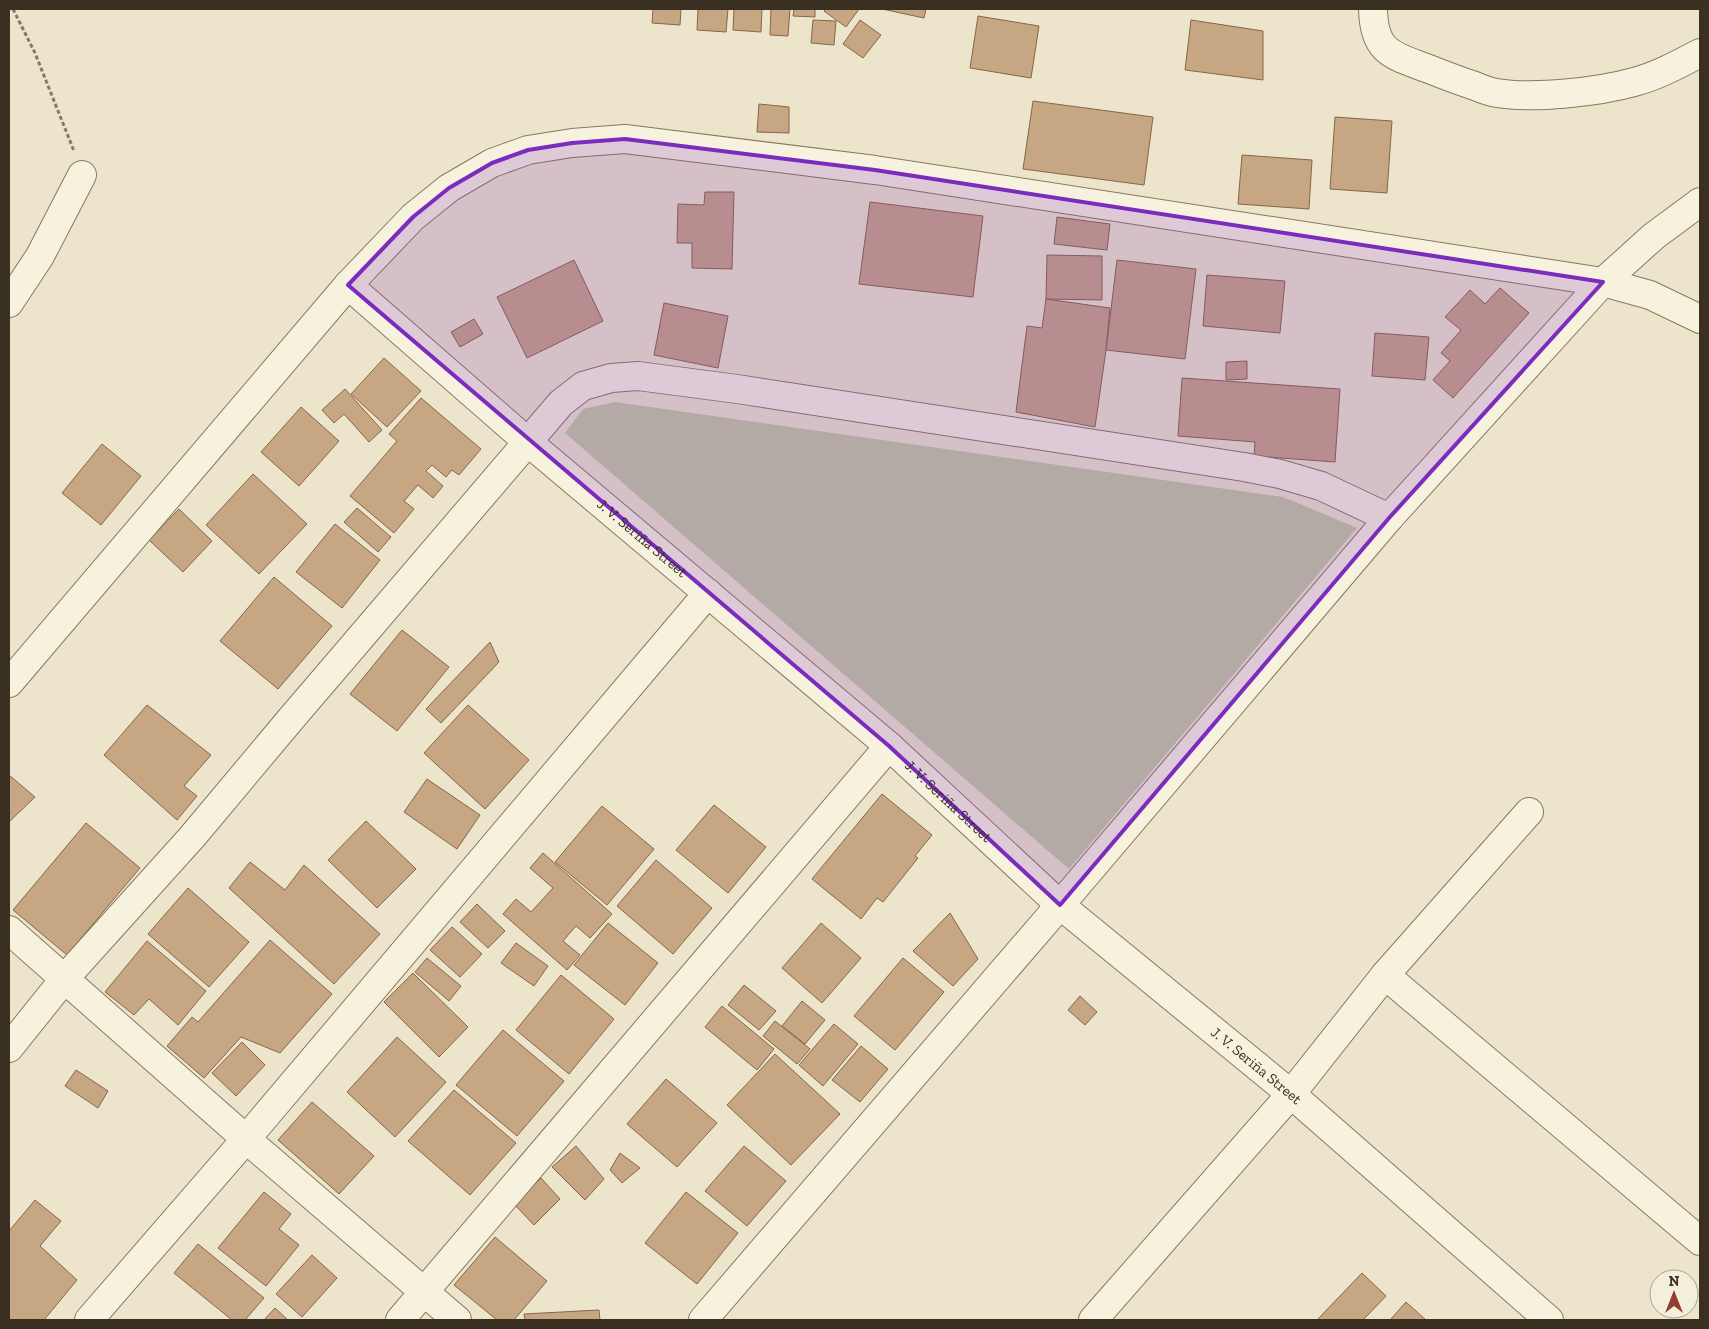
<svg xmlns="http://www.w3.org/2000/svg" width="1709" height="1329" viewBox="0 0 1709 1329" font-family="'Zilla Slab',serif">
<rect width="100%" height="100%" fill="#ece5cb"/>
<!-- green -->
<path fill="#c1ca9f" d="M615,402L1283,497L1357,528L1069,869L565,433L583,409Z"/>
<!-- building -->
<g fill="#c7a684" stroke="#866647">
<path d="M653,9H681L680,25L652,23Z"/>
<path d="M698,9H728L726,32L697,30Z"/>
<path d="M734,9H762L761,32L733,30Z"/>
<path d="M771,9H790L788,36L770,35Z"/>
<path d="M794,9H815V17L793,16Z"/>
<path d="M826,9H859L846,27L824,11Z"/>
<path d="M882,9H926L924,18Z"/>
<path d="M978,16L1039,26L1031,78L970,68Z"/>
<path d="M813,20L836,21L834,45L811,43Z"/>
<path d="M860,20L881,35L863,58L843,44Z"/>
<path d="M1191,20L1263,31V80L1185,70Z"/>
<path d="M1033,101L1153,117L1144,185L1023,169Z"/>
<path d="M759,104L789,107V133L757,132Z"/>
<path d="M1335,117L1392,121L1387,193L1330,189Z"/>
<path d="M1242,155L1312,160L1309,209L1238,204Z"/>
<path d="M705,192H734L732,269L692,268V243H677L678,204L704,205Z"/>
<path d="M870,202L983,216L973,297L859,284Z"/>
<path d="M1057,217L1110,224L1107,250L1054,244Z"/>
<path d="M1047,255L1102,256V300L1046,299Z"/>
<path d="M574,260L603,321L527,358L497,297Z"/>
<path d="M1117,260L1196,269L1185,359L1106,350Z"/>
<path d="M1207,275L1285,281L1280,333L1203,326Z"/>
<path d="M1500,288L1529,313L1453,398L1433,380L1450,361L1441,353L1461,330L1445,317L1470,290L1485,304Z"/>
<path d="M1046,299L1110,308L1106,350L1095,427L1016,412L1027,326L1042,328Z"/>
<path d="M664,303L728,316L718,368L654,355Z"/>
<path d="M474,319L483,334L460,347L451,332Z"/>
<path d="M1375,333L1429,337L1425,380L1372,376Z"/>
<path d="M384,358L421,391L387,427L351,394Z"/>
<path d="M1247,361V379L1226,380V362Z"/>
<path d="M1182,378L1340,389L1335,462L1254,456L1255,442L1178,436Z"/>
<path d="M345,389L382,430L369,442L344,414L334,423L322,410Z"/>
<path d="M421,398L481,449L459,475L452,470L446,477L432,465L426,471L443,486L433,498L418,485L404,501L414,509L394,533L350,496L397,441L389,434Z"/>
<path d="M301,407L339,441L299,486L261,452Z"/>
<path d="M102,444L141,476L101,525L62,493Z"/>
<path d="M253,474L307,524L259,574L206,525Z"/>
<path d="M357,508L391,537L378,552L344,522Z"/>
<path d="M179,509L212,541L183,572L149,540Z"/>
<path d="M335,524L380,560L342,608L296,572Z"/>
<path d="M274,577L332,626L278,689L220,641Z"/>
<path d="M402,630L449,667L397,731L350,694Z"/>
<path d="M490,642L499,662L441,723L426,709Z"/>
<path d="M147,705L211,755L184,786L197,796L177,820L104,755Z"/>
<path d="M468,705L529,760L485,809L424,753Z"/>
<path d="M9,775L35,797L9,822Z"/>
<path d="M427,779L480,815L457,849L404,812Z"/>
<path d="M882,794L932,835L915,856L918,858L883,902L877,898L861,919L812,879Z"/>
<path d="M714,805L766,847L728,893L676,850Z"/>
<path d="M602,806L654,849L607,905L555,862Z"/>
<path d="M366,821L416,869L377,908L328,860Z"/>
<path d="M86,823L140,868L67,955L13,910Z"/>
<path d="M543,853L612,914L590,938L576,926L563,941L580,955L567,970L503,914L516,899L531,912L553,888L530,868Z"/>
<path d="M656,860L712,908L673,954L617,906Z"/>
<path d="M250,862L285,890L304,865L380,934L334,984L229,888Z"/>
<path d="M188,888L249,942L209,987L148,934Z"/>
<path d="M477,904L505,931L488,948L460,922Z"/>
<path d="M950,913L978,959L953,986L913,951Z"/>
<path d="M608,923L658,963L625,1005L574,965Z"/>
<path d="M821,923L861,958L822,1003L782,968Z"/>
<path d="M452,927L482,954L460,977L430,950Z"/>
<path d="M270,940L332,994L280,1053L241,1037L204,1078L167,1046L192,1017L198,1022Z"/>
<path d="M147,941L206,991L178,1025L149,999L134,1015L105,992Z"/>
<path d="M516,943L548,966L534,986L501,963Z"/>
<path d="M427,958L461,986L449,1001L415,972Z"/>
<path d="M903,958L944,992L895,1050L854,1016Z"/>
<path d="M413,973L468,1027L439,1057L384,1002Z"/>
<path d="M561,975L614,1019L569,1074L516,1030Z"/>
<path d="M744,985L776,1011L759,1030L728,1005Z"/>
<path d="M1080,996L1097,1012L1085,1025L1068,1010Z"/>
<path d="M802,1001L825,1020L805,1044L782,1026Z"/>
<path d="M722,1006L774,1049L757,1070L705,1027Z"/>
<path d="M775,1021L810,1049L797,1064L763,1036Z"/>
<path d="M834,1024L858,1044L823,1086L799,1065Z"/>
<path d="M503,1030L564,1081L517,1136L456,1085Z"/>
<path d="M397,1037L446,1082L395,1137L347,1092Z"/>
<path d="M242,1042L265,1065L236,1096L212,1073Z"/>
<path d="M861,1046L888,1069L860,1102L832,1080Z"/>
<path d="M775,1054L840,1114L791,1165L727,1105Z"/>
<path d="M76,1070L108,1091L98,1108L65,1086Z"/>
<path d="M666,1079L717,1123L677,1167L627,1124Z"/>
<path d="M454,1090L516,1143L470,1195L408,1141Z"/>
<path d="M312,1102L374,1156L339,1194L278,1140Z"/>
<path d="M576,1146L604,1179L585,1200L552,1167Z"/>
<path d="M744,1146L786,1181L747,1226L705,1191Z"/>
<path d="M620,1153L640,1168L622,1183L610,1170Z"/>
<path d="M541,1178L560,1199L534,1225L514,1204Z"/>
<path d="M264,1192L291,1214L279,1229L299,1245L266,1286L218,1248Z"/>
<path d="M686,1192L738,1233L697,1284L645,1243Z"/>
<path d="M35,1200L61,1221L40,1246L77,1280L44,1320H9V1231Z"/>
<path d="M495,1237L547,1281L514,1320H497L454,1285Z"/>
<path d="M198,1244L264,1298L245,1320H232L174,1273Z"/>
<path d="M312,1255L337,1278L302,1317L276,1294Z"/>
<path d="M1362,1273L1386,1296L1363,1320H1317Z"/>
<path d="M1406,1302L1426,1320H1390Z"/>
<path d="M275,1308L288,1320H264Z"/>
<path d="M599,1310L600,1320H525L524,1314Z"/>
</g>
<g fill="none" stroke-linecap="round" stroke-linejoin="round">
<!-- minor casing -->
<g stroke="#887960" stroke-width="30">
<g id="minor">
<path d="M1373,9C1374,53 1392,55 1429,69C1444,75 1460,81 1475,86C1482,89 1490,92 1497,93C1534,99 1598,92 1634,82C1657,76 1679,64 1700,53"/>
<path id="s1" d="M348,285L528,442L889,746L1060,905L1291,1094L1549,1320"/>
<path d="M9,303L40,256L82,175"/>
<path d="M9,683L348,285L413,217L449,188L492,163L528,150L572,143L625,139L875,170L1603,282L1650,295L1700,319"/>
<path d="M9,930L246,1139L457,1320"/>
<path d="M1385,975L1700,1241"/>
<path d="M9,1048L65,978L192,837L290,720L561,403L583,386L611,378L638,376L737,389L1244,467L1280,474L1321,486L1389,518"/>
<path d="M89,1320L246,1139L708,593"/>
<path d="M400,1320L889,746"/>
<path d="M703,1320L1060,905L1389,518L1603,282L1654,236L1700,202"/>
<path d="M1093,1320L1291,1094L1385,975L1529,812"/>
</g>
</g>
<!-- path -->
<path stroke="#887960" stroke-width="3" stroke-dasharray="4 2.5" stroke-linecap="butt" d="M13,9L35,53L74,151"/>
<!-- minor -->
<use href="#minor" stroke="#f7f2de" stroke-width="28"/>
</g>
<!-- marked area -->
<path fill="#7b2cbf" fill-opacity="0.2" stroke="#7b2cbf" stroke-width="4" stroke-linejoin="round" d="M625,139L875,170L1603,282L1389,518L1060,905L889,746L348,285L413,217L449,188L492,163L528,150L572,143Z"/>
<g text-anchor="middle" stroke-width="4.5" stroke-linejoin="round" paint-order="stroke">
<!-- street labels -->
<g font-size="15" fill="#3a3022" stroke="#f4efda">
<text dy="5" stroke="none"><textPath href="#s1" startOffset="388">J. V. Seriña Street</textPath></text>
<text dy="5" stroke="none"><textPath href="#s1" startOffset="792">J. V. Seriña Street</textPath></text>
<text dy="5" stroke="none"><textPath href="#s1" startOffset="1198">J. V. Seriña Street</textPath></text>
</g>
</g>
<!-- border -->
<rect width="1709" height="1329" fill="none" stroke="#3a3022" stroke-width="20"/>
<!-- north arrow -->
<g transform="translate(1674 1294)"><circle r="24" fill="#f4efda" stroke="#aaa390"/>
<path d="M0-4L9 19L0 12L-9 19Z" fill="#933c34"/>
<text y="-8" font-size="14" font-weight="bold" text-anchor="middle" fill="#3a3022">N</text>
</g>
</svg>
